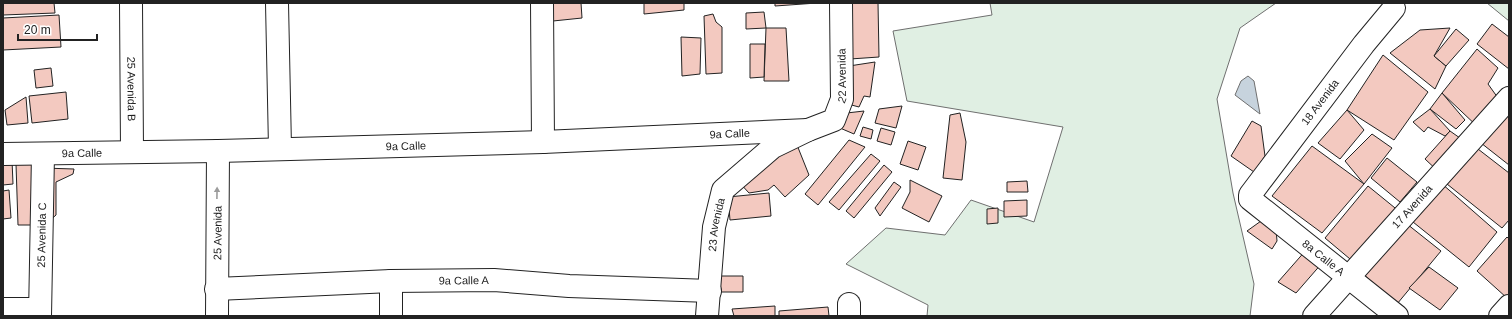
<svg xmlns="http://www.w3.org/2000/svg" width="1512" height="319" viewBox="0 0 1512 319" font-family="Helvetica,sans-serif">
<rect width="100%" height="100%" fill="#fff"/>
<!-- green -->
<g fill="#e0efe3" stroke="#6f6f6f">
<path d="M990,3H1276L1240,28L1217,99L1233,193L1254,284L1250,316H927L928,305L846,264L886,228L945,235L971,200L1034,222L1063,127L907,101L893,31L992,15Z"/>
<path d="M1487,3H1509V21Z"/>
</g>
<!-- water -->
<path fill="#c7d3dd" stroke="#6f6f6f" d="M1248,76L1254,81L1260,114L1235,95L1241,81Z"/>
<!-- building -->
<g fill="#f3c9c0" stroke="#222">
<path d="M3,3H54L55,13L3,15Z"/>
<path d="M552,3H581L582,18L553,21Z"/>
<path d="M644,3H684V10L644,14Z"/>
<path d="M775,3H817L775,6Z"/>
<path d="M851,3H878L879,57L850,59Z"/>
<path d="M764,12L766,28L746,29V13Z"/>
<path d="M713,14L716,22L722,27V73L706,74L704,16Z"/>
<path d="M59,15L61,47L3,50V18Z"/>
<path d="M1492,24L1509,37V69L1477,44Z"/>
<path d="M766,28H786L789,81H764Z"/>
<path d="M1450,28L1434,56L1446,66L1435,89L1390,53L1420,30Z"/>
<path d="M1456,29L1469,40L1446,66L1434,56Z"/>
<path d="M681,37L701,38L700,74L682,76Z"/>
<path d="M750,44H765L764,77L750,78Z"/>
<path d="M1477,49L1498,68L1488,84L1498,98L1480,129L1442,93Z"/>
<path d="M1383,55L1428,92L1394,140L1347,110Z"/>
<path d="M875,62L870,97L864,96L859,107L844,103L849,66Z"/>
<path d="M51,68L53,86L36,88L34,70Z"/>
<path d="M66,92L68,119L32,123L29,96Z"/>
<path d="M1442,93L1465,120L1456,129L1430,109Z"/>
<path d="M26,97L28,123L7,125L5,110Z"/>
<path d="M902,106L896,128L875,123L879,109Z"/>
<path d="M1430,109L1450,131L1445,136L1428,127L1424,132L1413,122Z"/>
<path d="M1347,110L1364,130L1340,159L1318,143Z"/>
<path d="M864,111L854,134L833,125L838,114Z"/>
<path d="M1509,112V165L1481,143Z"/>
<path d="M960,113L966,142L962,180L943,178L950,115Z"/>
<path d="M1252,121L1261,126L1265,156L1254,172L1231,156Z"/>
<path d="M863,127L873,130L871,139L860,136Z"/>
<path d="M881,128L895,132L891,145L877,141Z"/>
<path d="M1450,131L1467,143L1440,173L1425,159Z"/>
<path d="M1372,134L1392,148L1364,184L1345,161Z"/>
<path d="M849,140L865,147L818,205L805,194Z"/>
<path d="M908,141L926,147L918,170L900,164Z"/>
<path d="M797,145L809,175L785,197L774,185L768,190L749,193L738,181Z"/>
<path d="M1312,146L1364,184L1322,233L1272,196Z"/>
<path d="M1478,149L1509,173V220L1502,228L1447,184Z"/>
<path d="M871,154L880,161L839,210L829,202Z"/>
<path d="M1387,158L1417,182L1400,202L1371,178Z"/>
<path d="M3,160H12L13,184L3,185Z"/>
<path d="M40,163L41,225H18L16,164Z"/>
<path d="M884,165L892,172L854,218L846,211Z"/>
<path d="M43,168L74,169L73,174L56,182V215L47,223Z"/>
<path d="M910,180L942,196L929,222L902,208L910,192Z"/>
<path d="M1027,181L1028,192H1007V182Z"/>
<path d="M894,182L901,187L880,216L875,208Z"/>
<path d="M1441,183L1497,232L1469,267L1413,222Z"/>
<path d="M1368,186L1400,212L1356,264L1325,238Z"/>
<path d="M9,190L11,218L3,219V191Z"/>
<path d="M769,193L771,216L730,220L728,197Z"/>
<path d="M1027,200V216L1004,217V201Z"/>
<path d="M998,208V223L987,224V209Z"/>
<path d="M1261,221L1276,229L1277,241L1272,249L1247,231Z"/>
<path d="M1407,224L1441,251L1397,304L1363,274Z"/>
<path d="M1507,237L1509,239V296L1507,298L1477,271Z"/>
<path d="M1307,249L1323,262L1296,293L1278,282Z"/>
<path d="M1429,267L1458,288L1440,310L1409,288Z"/>
<path d="M718,276H743V292H719Z"/>
<path d="M775,306V316H734L732,309Z"/>
<path d="M828,307L829,316H779V311Z"/>
</g>
<g fill="none" stroke-linecap="round" stroke-linejoin="round">
<!-- minor casing -->
<g stroke="#222" stroke-width="24">
<g id="minor">
<path id="s1" d="M131,3L132,151"/>
<path d="M277,3L280,148"/>
<path d="M542,3L543,142"/>
<path id="s2" d="M1394,8L1364,44L1250,195V199L1397,316"/>
<path id="s3" d="M3,154L218,151L543,142L808,130"/>
<path id="s4" d="M216,289L391,281L494,280L569,286L710,291"/>
<path d="M3,309H40"/>
<path id="s5" d="M40,316L43,154"/>
<path id="s6" d="M217,316L218,151"/>
<path d="M391,316V281"/>
<path id="s7" d="M707,316L714,227L723,190L773,147L808,130L834,120L842,99L841,3"/>
<path d="M849,316V304"/>
<path id="s8" d="M1314,316L1509,98"/>
<path d="M1500,316L1509,306"/>
</g>
</g>
<!-- minor -->
<use href="#minor" stroke="#fff" stroke-width="22"/>
</g>
<!-- one-way arrows -->
<defs><path id="oneway-solid" d="M-6-.8H1V-3.2L6.5 0L1 3.2V.8H-6Z"/></defs>
<use fill="#9c9c9c" href="#oneway-solid" transform="translate(217 193) rotate(-89)"/>
<g text-anchor="middle" stroke-width="3" stroke-linejoin="round" paint-order="stroke">
<!-- street labels -->
<g font-size="11" fill="#222" stroke="#fff">
<text dy="4" stroke="none"><textPath href="#s7" startOffset="306">22 Avenida</textPath></text>
<text dy="4" stroke="none"><textPath href="#s1" startOffset="86">25 Avenida B</textPath></text>
<text transform="translate(1320 102) rotate(-53)" y="4">18 Avenida</text>
<text dy="4" stroke="none"><textPath href="#s3" startOffset="727">9a Calle</textPath></text>
<text dy="4" stroke="none"><textPath href="#s3" startOffset="403">9a Calle</textPath></text>
<text dy="4" stroke="none"><textPath href="#s3" startOffset="79">9a Calle</textPath></text>
<text dy="4" stroke="none"><textPath href="#s8" startOffset="147">17 Avenida</textPath></text>
<text dy="4" stroke="none"><textPath href="#s7" startOffset="92">23 Avenida</textPath></text>
<text dy="4" stroke="none"><textPath href="#s6" startOffset="83">25 Avenida</textPath></text>
<text dy="4" stroke="none"><textPath href="#s5" startOffset="81">25 Avenida C</textPath></text>
<text dy="4" stroke="none"><textPath href="#s2" startOffset="334">8a Calle A</textPath></text>
<text dy="4" stroke="none"><textPath href="#s4" startOffset="248">9a Calle A</textPath></text>
</g>
</g>
<!-- border -->
<rect width="1512" height="319" fill="none" stroke="#222222" stroke-width="8"/>
<!-- scale -->
<path d="M18 34v6h79v-6" fill="none" stroke="#222222" stroke-width="2"/>
<text x="24" y="34" font-size="12" fill="#222222" stroke="#ffffff" stroke-width="3" paint-order="stroke">20 m</text>
</svg>
